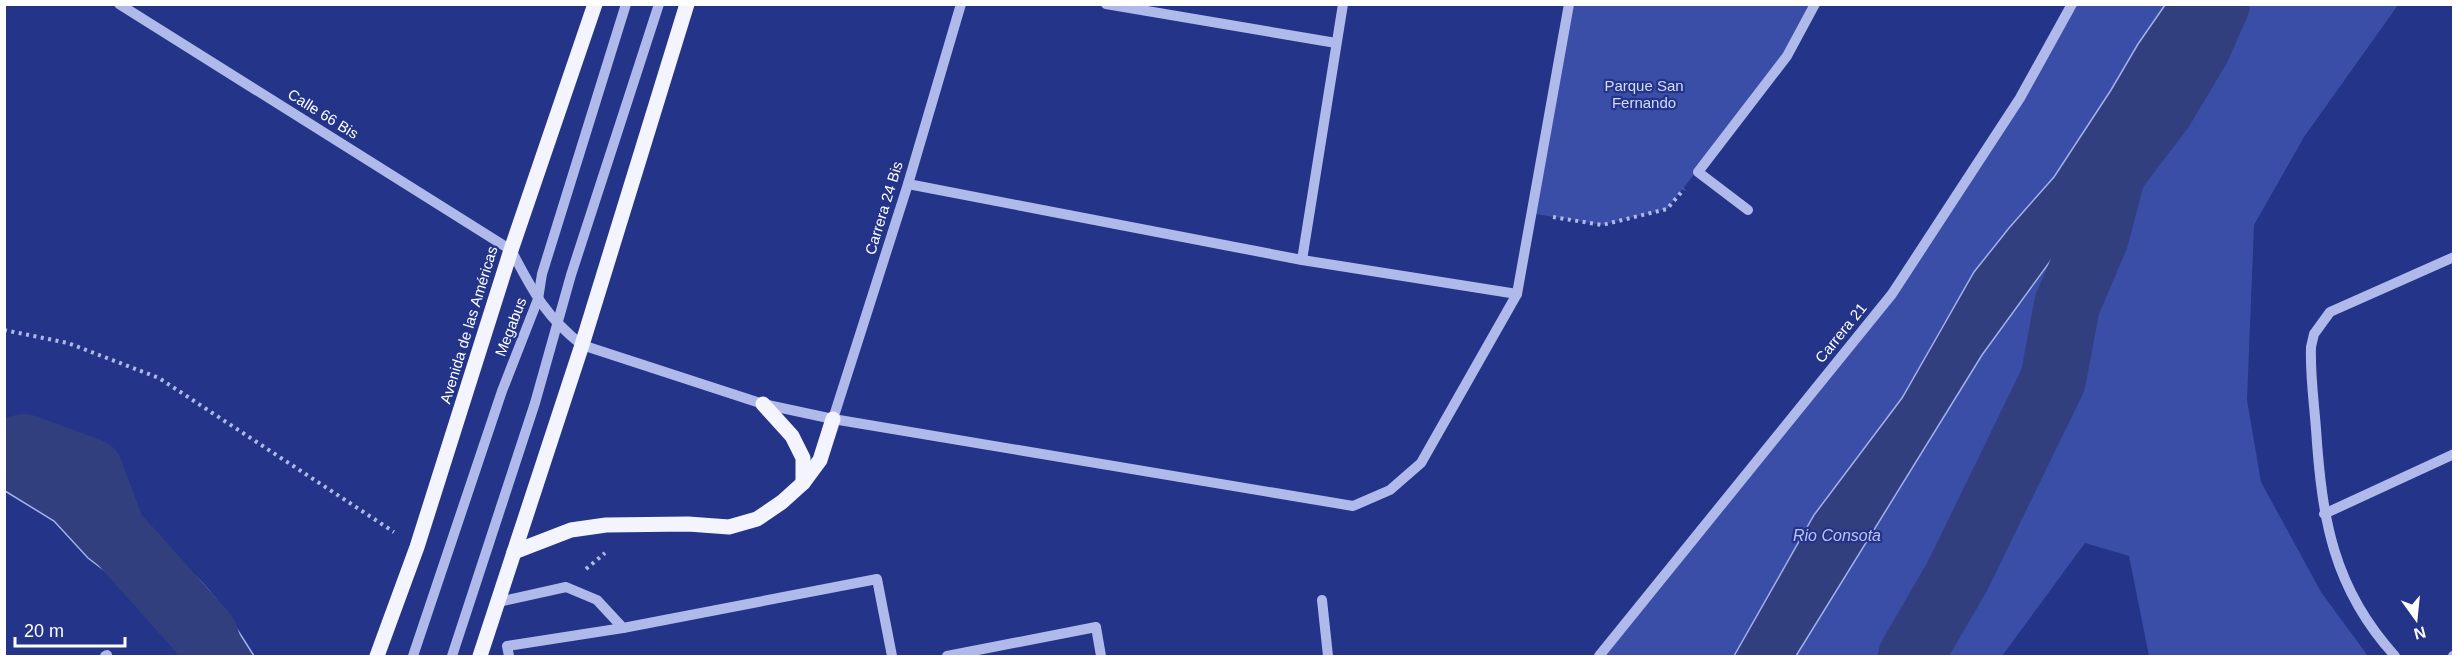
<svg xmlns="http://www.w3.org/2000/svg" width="2458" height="661" viewBox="0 0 2458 661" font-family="Arial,sans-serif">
<rect width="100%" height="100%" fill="#233489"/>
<!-- green -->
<g fill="#3a4ea8">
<path d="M1569,5H1815L1787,56L1667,209L1602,225L1530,213Z"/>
<path d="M2072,5H2165L2138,44L2111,90L2054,177L2009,228L1943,324L1902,398L1873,439L1734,656H1599L1892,294L2020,98Z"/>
<path d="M2227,5H2398L2304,137L2254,225L2247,400L2261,482L2321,592L2368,656H2149L2129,556L2085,543L2002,656H1796L1982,355L2161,109L2198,47Z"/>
</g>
<!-- water -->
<g fill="#323f7f" stroke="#a3b1eb" stroke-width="1.5">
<path d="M2165,5H2227L2198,47L2161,109L1982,355L1796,656H1734L1814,515L1902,398L1974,272L2009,228L2054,177L2111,90L2138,44Z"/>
<path d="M5,438C58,462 100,505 146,541C160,552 177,560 191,572C217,596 236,627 254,656H192L181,639L130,590L88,558L54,521L5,491Z"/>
</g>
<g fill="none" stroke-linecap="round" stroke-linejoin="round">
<!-- river -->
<g stroke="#323f7f" stroke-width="66">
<path d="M4,452L24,447L90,471L113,532L205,635L212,656"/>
<path d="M1911,656L1957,577L2053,380L2067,305L2096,237L2113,172L2161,109L2198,47L2217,4"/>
</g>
<!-- path -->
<g stroke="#afbaea" stroke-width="4" stroke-dasharray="3 4.5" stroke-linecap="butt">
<path d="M1553,217L1602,225L1667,209L1684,189"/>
<path d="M4,330L68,343L159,378L394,532"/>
<path d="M586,569L605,553"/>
</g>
<!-- minor -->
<g stroke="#afbaea" stroke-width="10">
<path d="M119,4L511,250C533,291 544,315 582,345L763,404L833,419L1353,506L1390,490L1421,463L1517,294L1569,4"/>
<path d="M1106,4L1336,43"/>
<path d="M908,184L1302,260L1517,294"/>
<path d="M1748,210L1698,172L1787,56L1815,4"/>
<path d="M1302,260L1343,4"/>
<path d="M833,419L908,184L961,4"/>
<path d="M2324,514L2454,454"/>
<path d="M1322,600L1328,656"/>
<path d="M498,602L566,587L597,600L623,628L877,579L892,656"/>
<path d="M105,656L107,655"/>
<path d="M413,656L502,391L538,299L542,274L626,4"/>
<path d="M452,656L535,403L571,275L659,4"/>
<path d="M509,656L507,646L623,628"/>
<path d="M947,656L1096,627L1101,656"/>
<path d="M1599,656L1892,294L2020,98L2072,4"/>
<path d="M2395,656C2333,588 2322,519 2316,429C2314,402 2310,375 2311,347L2314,334L2330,312L2454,257"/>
<path d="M2453,656H2454"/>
</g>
<!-- major -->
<g stroke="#f3f4fe" stroke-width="15">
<path d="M763,404L792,436L803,458V483"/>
<path d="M514,552L571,530L606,525L688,524L729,527L757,519L782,502L803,483L820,460L833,419"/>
<path d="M377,656L417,547L511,250L595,4"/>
<path d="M480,656L582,345L687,4"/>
</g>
</g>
<g text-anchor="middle" stroke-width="4.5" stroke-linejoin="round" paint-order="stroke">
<!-- park labels -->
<g font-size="15" fill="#d4daf8" stroke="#233489">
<text x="1644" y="91">Parque San<tspan x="1644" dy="17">Fernando</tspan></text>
</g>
<!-- street labels -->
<g font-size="15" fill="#fff" stroke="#233489">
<text transform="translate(323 114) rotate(32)" y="5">Calle 66 Bis</text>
<text transform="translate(884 208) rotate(-73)" y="5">Carrera 24 Bis</text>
<text transform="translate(469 325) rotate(-73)" y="5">Avenida de las Américas</text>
<text transform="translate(511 327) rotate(-69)" y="5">Megabus</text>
<text transform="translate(1841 333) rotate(-51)" y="5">Carrera 21</text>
</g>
<!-- water labels -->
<g font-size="16" font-style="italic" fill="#bbc5f1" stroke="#233489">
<text x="1837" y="541">Rio Consota</text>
</g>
</g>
<!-- border -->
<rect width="2458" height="661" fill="none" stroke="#ffffff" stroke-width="12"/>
<!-- north arrow -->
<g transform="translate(2416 619) rotate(165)" stroke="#233489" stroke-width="4.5" paint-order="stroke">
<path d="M0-4.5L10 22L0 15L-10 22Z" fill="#ffffff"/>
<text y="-9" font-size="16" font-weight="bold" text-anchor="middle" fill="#ffffff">N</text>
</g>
<!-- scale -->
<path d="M15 637v9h110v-9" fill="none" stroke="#ffffff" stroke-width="3"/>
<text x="24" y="637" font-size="18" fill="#ffffff" stroke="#233489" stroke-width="4.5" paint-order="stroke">20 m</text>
</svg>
